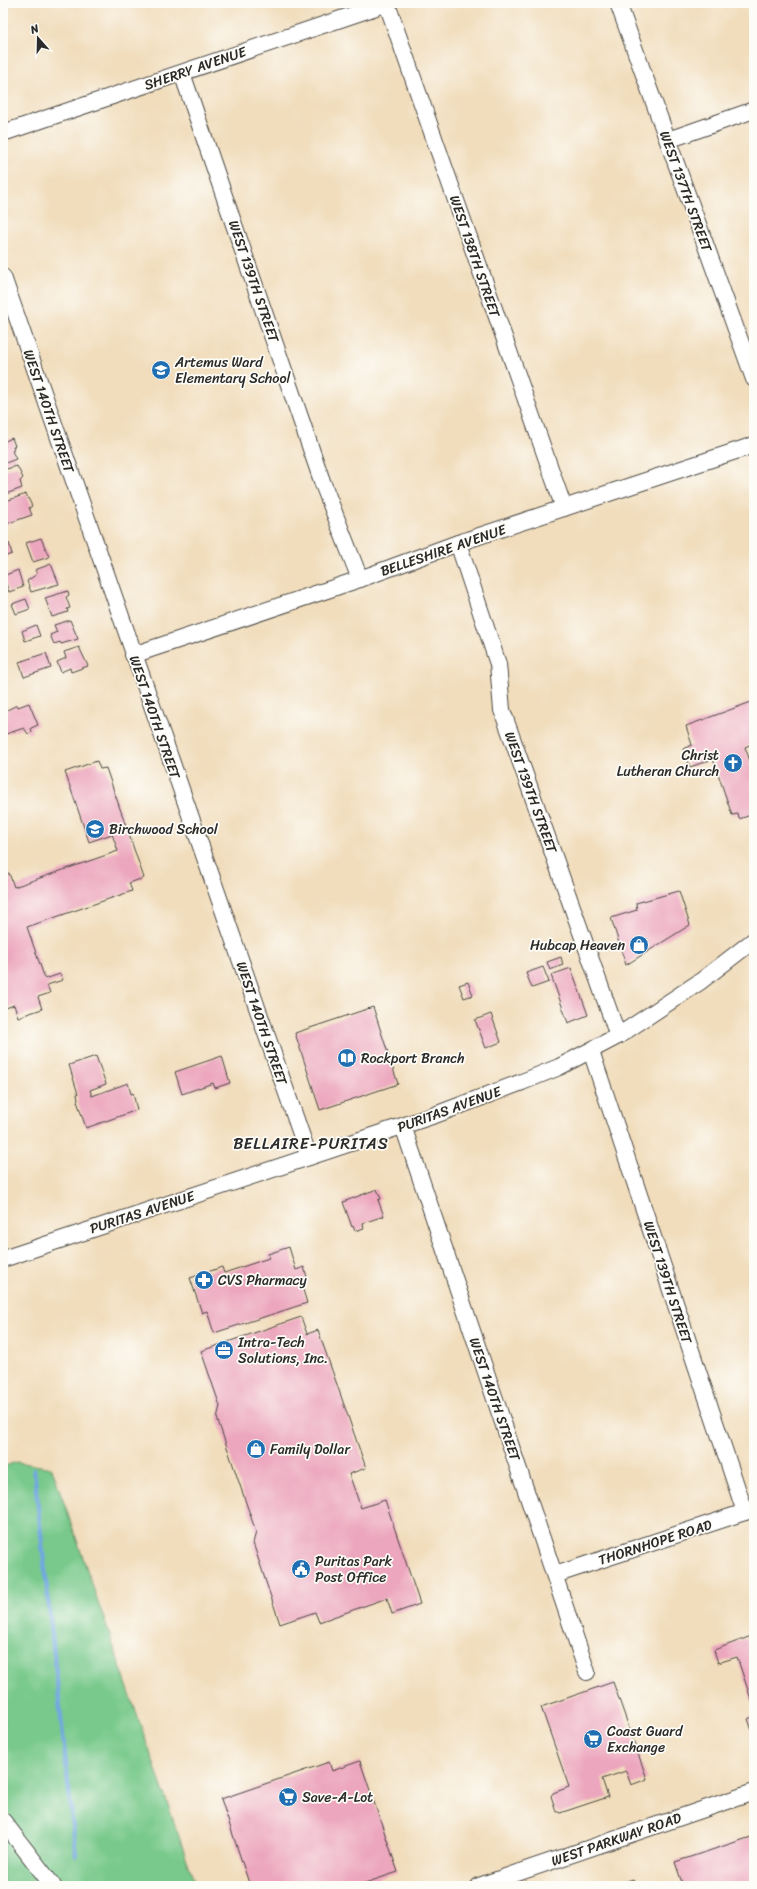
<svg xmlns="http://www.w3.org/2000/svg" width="757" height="1889" viewBox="0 0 757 1889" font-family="Sriracha,sans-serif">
<rect width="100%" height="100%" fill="#fdfcf7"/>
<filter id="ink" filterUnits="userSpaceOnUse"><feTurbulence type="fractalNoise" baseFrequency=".025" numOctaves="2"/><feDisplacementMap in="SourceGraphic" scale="8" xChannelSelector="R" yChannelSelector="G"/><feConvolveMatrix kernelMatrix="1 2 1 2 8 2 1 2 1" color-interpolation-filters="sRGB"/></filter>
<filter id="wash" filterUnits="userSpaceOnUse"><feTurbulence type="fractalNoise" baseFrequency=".012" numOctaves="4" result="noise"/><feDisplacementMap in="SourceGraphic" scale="16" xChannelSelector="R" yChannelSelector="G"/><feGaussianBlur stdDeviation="0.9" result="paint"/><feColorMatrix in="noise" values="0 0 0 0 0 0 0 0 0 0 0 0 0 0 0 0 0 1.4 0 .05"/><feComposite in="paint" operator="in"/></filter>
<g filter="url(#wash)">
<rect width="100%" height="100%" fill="#f1ddbc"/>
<!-- green -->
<path fill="#78c98b" stroke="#527a5b" d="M16,1462L52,1468L196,1886H3V1467Z"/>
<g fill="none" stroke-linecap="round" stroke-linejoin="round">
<!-- stream -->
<path stroke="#71a7df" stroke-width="4.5" d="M34,1470L76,1856"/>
</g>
<g id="blocks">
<!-- building -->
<g fill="#eca6bd">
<path d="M12,438L15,446H13L14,450L12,451L16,459L3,464V442Z"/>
<path d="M17,466L23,478L20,481L22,488L3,495V470Z"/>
<path d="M26,494L32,506L29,508L32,515L6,524L3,515V502Z"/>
<path d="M41,538L49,557L33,562L26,543Z"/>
<path d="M9,543L12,554L3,557V545Z"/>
<path d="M51,564L59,584L31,592L27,581L37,574L35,570Z"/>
<path d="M18,570L23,587L9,592L3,576Z"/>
<path d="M68,591L69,595L66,597L70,608L67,609L68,612L52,617L45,598Z"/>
<path d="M26,599L30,609L16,614L12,604Z"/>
<path d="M70,620L78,639L61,644L60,642L54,644L50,635L57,632L54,625Z"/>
<path d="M36,625L40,636L25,641L22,631Z"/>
<path d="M79,647L88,666L71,672L70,668L61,672L57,662L66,658L64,652Z"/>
<path d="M46,653L51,668L24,677L19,662Z"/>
<path d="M754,701V743L745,747L754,772V814L739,819L738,814L732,815L713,759L690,767L683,749L692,745L686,726Z"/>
<path d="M29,703L38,725L31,728L32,732L28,734L24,728L3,735V712L17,705L18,707Z"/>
<path d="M97,761L100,769L106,768L144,878L129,883L132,891L27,927L45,979L60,974L63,980L47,985L50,993L38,997L42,1009L18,1017L14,1005L3,1009V875L9,873L14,887L118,851L112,834L89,842L65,772Z"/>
<path d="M679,891L690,925L626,965L611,918L637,910L636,903Z"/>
<path d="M561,957L563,965L550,970L547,962Z"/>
<path d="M543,967L549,982L532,988L526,973Z"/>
<path d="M571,968L588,1015L568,1023L551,975Z"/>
<path d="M468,982L473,995L464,998L459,985Z"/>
<path d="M373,1007L398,1084L320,1110L295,1033Z"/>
<path d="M491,1014L501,1042L486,1048L475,1020Z"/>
<path d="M96,1056L106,1084L90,1090L92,1096L128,1083L131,1094L133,1093L137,1110L86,1128L77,1101L78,1100L77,1094H78L69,1065Z"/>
<path d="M222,1056L230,1083L215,1088L213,1083L182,1094L175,1072Z"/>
<path d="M377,1189L381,1199L378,1200L384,1216L363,1223L364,1228L355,1231L353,1226L352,1227L343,1202Z"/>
<path d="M289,1247L296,1270L304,1267L307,1277L300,1280L307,1303L214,1333L207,1311L202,1313L190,1278L222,1267L224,1273L269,1258L268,1254Z"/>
<path d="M301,1317L307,1334L318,1330L366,1468L349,1474L361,1508L385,1500L420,1604L392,1614L387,1598L319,1622L315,1612L280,1624L253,1543L256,1532L217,1418L220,1406L201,1351Z"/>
<path d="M754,1635V1708L737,1657L718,1663L714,1650Z"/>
<path d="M613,1682L647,1779L631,1785L626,1771L602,1779L608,1797L560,1813L556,1811L551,1796L553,1793L569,1787L541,1707Z"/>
<path d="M754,1716V1736L748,1719Z"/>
<path d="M360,1761L398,1872L356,1886H250L221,1799L329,1762L332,1771Z"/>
<path d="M754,1836V1886H683L675,1862Z"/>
<path d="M633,1879L636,1886H612Z"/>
</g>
</g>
</g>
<g filter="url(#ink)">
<use href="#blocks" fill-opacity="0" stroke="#494641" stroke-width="1"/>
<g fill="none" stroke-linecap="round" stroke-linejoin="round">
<!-- minor casing -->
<g stroke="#494641" stroke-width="18">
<g id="minor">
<path d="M618,3L754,379"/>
<path d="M387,4L564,508"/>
<path d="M182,73L323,484L360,579"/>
<path d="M3,133L388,3"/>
<path d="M668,140L754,110"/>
<path d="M3,277L309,1157"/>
<path d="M458,543L498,664L502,710L618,1036"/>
<path d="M133,655L360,579L458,543L754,445"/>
<path d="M591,1051L745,1512"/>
<path d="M403,1126L587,1672"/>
<path d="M3,1259L435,1115L522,1082L559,1067L618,1036L701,981L754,940"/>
<path d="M555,1575L754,1509"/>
<path d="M3,1821L53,1886"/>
<path d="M479,1886L754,1792"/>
</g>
</g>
<!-- minor -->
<use href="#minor" stroke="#fff" stroke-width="16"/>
</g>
</g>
<!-- icons -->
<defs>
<g id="school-disc" transform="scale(1)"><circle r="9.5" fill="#1f6fb2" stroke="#fdfcf7"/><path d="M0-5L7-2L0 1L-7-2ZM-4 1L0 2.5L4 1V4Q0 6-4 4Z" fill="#fff"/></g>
<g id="church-disc" transform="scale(1)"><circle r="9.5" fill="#1f6fb2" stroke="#fdfcf7"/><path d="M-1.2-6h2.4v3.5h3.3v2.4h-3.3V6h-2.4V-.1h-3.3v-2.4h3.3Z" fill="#fff"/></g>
<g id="shop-disc" transform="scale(1)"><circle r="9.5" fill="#1f6fb2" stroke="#fdfcf7"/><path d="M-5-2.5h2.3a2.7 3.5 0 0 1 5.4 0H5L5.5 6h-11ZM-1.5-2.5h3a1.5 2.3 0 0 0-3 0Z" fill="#fff"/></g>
<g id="library-disc" transform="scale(1)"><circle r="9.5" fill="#1f6fb2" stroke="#fdfcf7"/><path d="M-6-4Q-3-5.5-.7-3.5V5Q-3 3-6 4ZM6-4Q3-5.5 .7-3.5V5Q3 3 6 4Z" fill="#fff"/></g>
<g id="pharmacy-disc" transform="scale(1)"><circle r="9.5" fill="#1f6fb2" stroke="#fdfcf7"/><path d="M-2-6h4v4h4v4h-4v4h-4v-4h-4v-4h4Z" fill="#fff"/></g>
<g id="office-disc" transform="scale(1)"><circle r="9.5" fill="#1f6fb2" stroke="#fdfcf7"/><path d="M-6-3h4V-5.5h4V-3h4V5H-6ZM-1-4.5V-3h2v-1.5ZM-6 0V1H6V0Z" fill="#fff"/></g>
<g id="civic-disc" transform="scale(1)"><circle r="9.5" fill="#1f6fb2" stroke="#fdfcf7"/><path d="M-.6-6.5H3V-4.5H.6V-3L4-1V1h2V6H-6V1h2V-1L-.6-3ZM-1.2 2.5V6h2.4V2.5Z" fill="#fff"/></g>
<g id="supermarket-disc" transform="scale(1)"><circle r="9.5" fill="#1f6fb2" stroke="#fdfcf7"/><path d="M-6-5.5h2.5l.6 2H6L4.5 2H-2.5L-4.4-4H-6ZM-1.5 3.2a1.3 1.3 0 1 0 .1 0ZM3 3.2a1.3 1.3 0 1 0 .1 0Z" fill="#fff"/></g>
</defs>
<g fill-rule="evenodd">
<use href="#school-disc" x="161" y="370"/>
<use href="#church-disc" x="733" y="763"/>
<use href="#school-disc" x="95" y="829"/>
<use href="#shop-disc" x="639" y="945"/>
<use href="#library-disc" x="347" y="1058"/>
<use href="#pharmacy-disc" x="204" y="1280"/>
<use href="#office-disc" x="224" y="1350"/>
<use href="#shop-disc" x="256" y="1449"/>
<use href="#civic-disc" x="301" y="1569"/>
<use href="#supermarket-disc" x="593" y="1739"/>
<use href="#supermarket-disc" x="288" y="1797"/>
</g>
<g text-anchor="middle" stroke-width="3.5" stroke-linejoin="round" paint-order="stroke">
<!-- street labels -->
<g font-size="14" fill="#2b2b2b" stroke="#fdfcf7">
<text transform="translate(195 68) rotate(-19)" y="5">SHERRY AVENUE</text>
<text transform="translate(686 191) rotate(70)" y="5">WEST 137TH STREET</text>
<text transform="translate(475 256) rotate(71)" y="5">WEST 138TH STREET</text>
<text transform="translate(254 281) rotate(71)" y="5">WEST 139TH STREET</text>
<text transform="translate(49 411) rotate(71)" y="5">WEST 140TH STREET</text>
<text transform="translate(443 550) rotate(-19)" y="5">BELLESHIRE AVENUE</text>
<text transform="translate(155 717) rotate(71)" y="5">WEST 140TH STREET</text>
<text transform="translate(531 792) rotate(70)" y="5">WEST 139TH STREET</text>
<text transform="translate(262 1023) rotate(71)" y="5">WEST 140TH STREET</text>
<text transform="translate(449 1109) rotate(-20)" y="5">PURITAS AVENUE</text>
<text transform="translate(142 1212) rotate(-18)" y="5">PURITAS AVENUE</text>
<text transform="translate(668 1282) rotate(72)" y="5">WEST 139TH STREET</text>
<text transform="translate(495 1399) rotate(71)" y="5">WEST 140TH STREET</text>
<text transform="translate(655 1542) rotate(-18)" y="5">THORNHOPE ROAD</text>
<text transform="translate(616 1839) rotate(-19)" y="5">WEST PARKWAY ROAD</text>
</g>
<!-- poi labels -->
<g font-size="14" fill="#2b2b2b" stroke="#fdfcf7" text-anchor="start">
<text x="175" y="367">Artemus Ward<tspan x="175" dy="16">Elementary School</tspan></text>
<text x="719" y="760" text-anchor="end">Christ<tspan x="719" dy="16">Lutheran Church</tspan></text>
<text x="109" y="834">Birchwood School</text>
<text x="625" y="950" text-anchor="end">Hubcap Heaven</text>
<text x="361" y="1063">Rockport Branch</text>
<text x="218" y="1285">CVS Pharmacy</text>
<text x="238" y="1347">Intra-Tech<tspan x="238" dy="16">Solutions, Inc.</tspan></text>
<text x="270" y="1454">Family Dollar</text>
<text x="315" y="1566">Puritas Park<tspan x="315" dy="16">Post Office</tspan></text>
<text x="607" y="1736">Coast Guard<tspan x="607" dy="16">Exchange</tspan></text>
<text x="302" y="1802">Save-A-Lot</text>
</g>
<!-- quarter labels -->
<g font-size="16" letter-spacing="1" fill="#2b2b2b" stroke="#fdfcf7">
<text x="311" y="1149">BELLAIRE-PURITAS</text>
</g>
</g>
<!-- margin -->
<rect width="757" height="1889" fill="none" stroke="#fdfcf7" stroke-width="16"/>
<!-- north arrow -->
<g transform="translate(38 38) rotate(340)" stroke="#fdfcf7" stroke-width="3" paint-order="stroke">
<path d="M0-3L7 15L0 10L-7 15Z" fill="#2b2b2b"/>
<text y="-6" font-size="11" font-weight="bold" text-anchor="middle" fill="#2b2b2b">N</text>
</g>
</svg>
